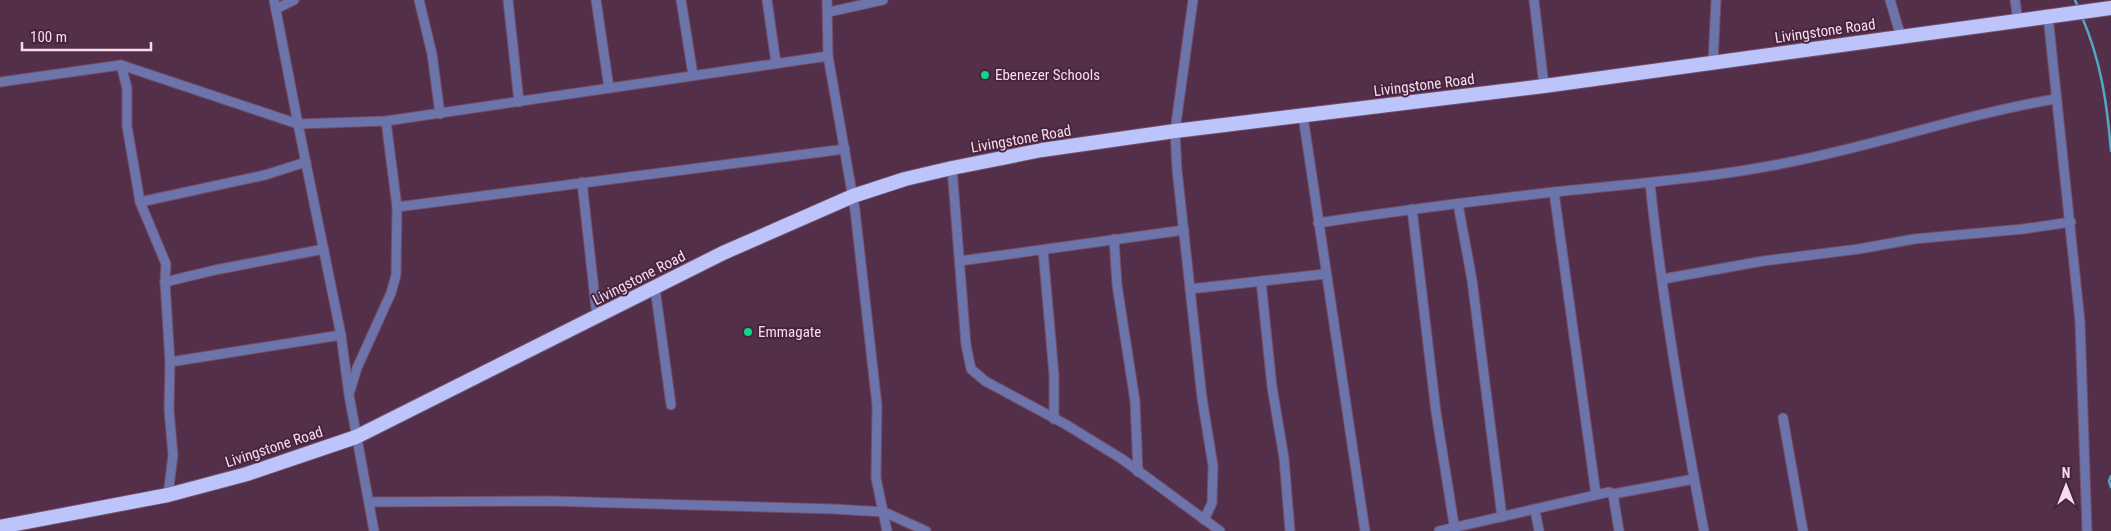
<svg xmlns="http://www.w3.org/2000/svg" width="2111" height="531" viewBox="0 0 2111 531" font-family="'Roboto Condensed',sans-serif">
<rect width="100%" height="100%" fill="#542f49"/>
<g fill="none" stroke-linecap="round" stroke-linejoin="round">
<!-- stream -->
<g stroke="#53a8c1" stroke-width="2.5">
<path d="M2075,0L2078,7"/>
<path d="M2082,17C2101,61 2107,103 2111,151"/>
<path d="M2111,476L2109,481L2111,487"/>
</g>
<!-- minor casing -->
<g stroke="#714e67" stroke-width="11">
<g id="minor">
<path d="M419,0L432,54L440,114"/>
<path d="M508,0L519,102"/>
<path d="M596,0L609,88"/>
<path d="M681,0L693,75"/>
<path d="M767,0L776,63"/>
<path d="M827,0L828,56"/>
<path d="M1193,0L1175,131L1177,170L1202,398L1213,466L1212,503L1204,520"/>
<path d="M1534,0L1544,86"/>
<path d="M1890,0L1901,37"/>
<path d="M2015,0L2018,21"/>
<path d="M276,9L294,0"/>
<path d="M829,12L883,0"/>
<path d="M2048,16L2080,322L2087,531"/>
<path d="M1713,63L1716,0"/>
<path d="M121,65L127,88V126L140,202L166,264L165,282L170,362L169,410L173,455L168,495"/>
<path d="M0,82L121,65L298,124L274,0"/>
<path d="M1303,116L1365,531"/>
<path d="M952,168L966,345L971,369L985,381L1065,424L1122,459L1220,531"/>
<path d="M582,182L597,317"/>
<path d="M1650,183C1662,299 1682,416 1704,531"/>
<path d="M1554,192L1596,495"/>
<path d="M140,202L265,175L306,162"/>
<path d="M1458,204L1472,280L1502,517"/>
<path d="M397,207L845,149"/>
<path d="M1412,209L1436,412L1455,531"/>
<path d="M1318,223C1396,211 1475,201 1554,192C1628,184 1702,179 1775,165C1870,148 1960,115 2055,99"/>
<path d="M1114,239L1117,285L1135,401L1138,472"/>
<path d="M1043,250L1054,375V419"/>
<path d="M960,261L1184,230"/>
<path d="M1663,279L1763,261L1859,249L1914,239L2023,229L2071,222"/>
<path d="M1261,281L1272,387L1284,458L1290,531"/>
<path d="M165,282L215,270L324,249"/>
<path d="M655,288L671,405"/>
<path d="M1190,289L1325,274"/>
<path d="M170,362L341,335"/>
<path d="M350,391L357,368L391,293L396,275L397,207L386,121"/>
<path d="M1783,418L1803,531"/>
<path d="M1613,494L1619,531"/>
<path d="M369,502L549,501L834,509L884,512L926,531"/>
<path d="M1535,510L1539,531"/>
<path d="M374,531L349,395L341,335L298,124L386,121L828,56L855,210L877,405L876,478L887,531"/>
<path d="M1439,531L1609,492L1613,494L1694,479"/>
</g>
</g>
<!-- highway casing -->
<g stroke="#714e67" stroke-width="16">
<path id="highway" d="M0,527L168,495L247,474L356,437L723,253L853,196L905,179L952,168L1042,150L1175,131L1544,86L2111,8"/>
</g>
<!-- minor -->
<use href="#minor" stroke="#6d73ab" stroke-width="9"/>
<!-- highway -->
<use href="#highway" stroke="#bcc4fb" stroke-width="14"/>
</g>
<!-- markers -->
<g fill="#0ad98b" stroke="#49243f" stroke-width="2">
<circle cx="985" cy="75" r="5"/>
<circle cx="748" cy="332" r="5"/>
</g>
<g text-anchor="middle" stroke-width="4" stroke-linejoin="round" paint-order="stroke">
<!-- street labels -->
<g font-size="15" fill="#f5dded" stroke="#49243f">
<text transform="translate(1825 31) rotate(-8)" y="5">Livingstone Road</text>
<text transform="translate(1424 85) rotate(-7)" y="5">Livingstone Road</text>
<text transform="translate(1021 139) rotate(-10)" y="5">Livingstone Road</text>
<text transform="translate(639 278) rotate(-27)" y="5">Livingstone Road</text>
<text transform="translate(274 447) rotate(-18)" y="5">Livingstone Road</text>
</g>
<!-- poi labels -->
<g font-size="15" fill="#f5dded" stroke="#49243f" text-anchor="start">
<text x="995" y="80">Ebenezer Schools</text>
<text x="758" y="337">Emmagate</text>
</g>
</g>
<!-- north arrow -->
<g transform="translate(2066 486)" stroke="#49243f" stroke-width="4" paint-order="stroke">
<path d="M0-4L9 19L0 12L-9 19Z" fill="#f5dded"/>
<text y="-8" font-size="14" font-weight="bold" text-anchor="middle" fill="#f5dded">N</text>
</g>
<!-- scale -->
<path d="M22 42v8h129v-8" fill="none" stroke="#f5dded" stroke-width="2.5"/>
<text x="30" y="42" font-size="15" fill="#f5dded" stroke="#49243f" stroke-width="4" paint-order="stroke">100 m</text>
</svg>
